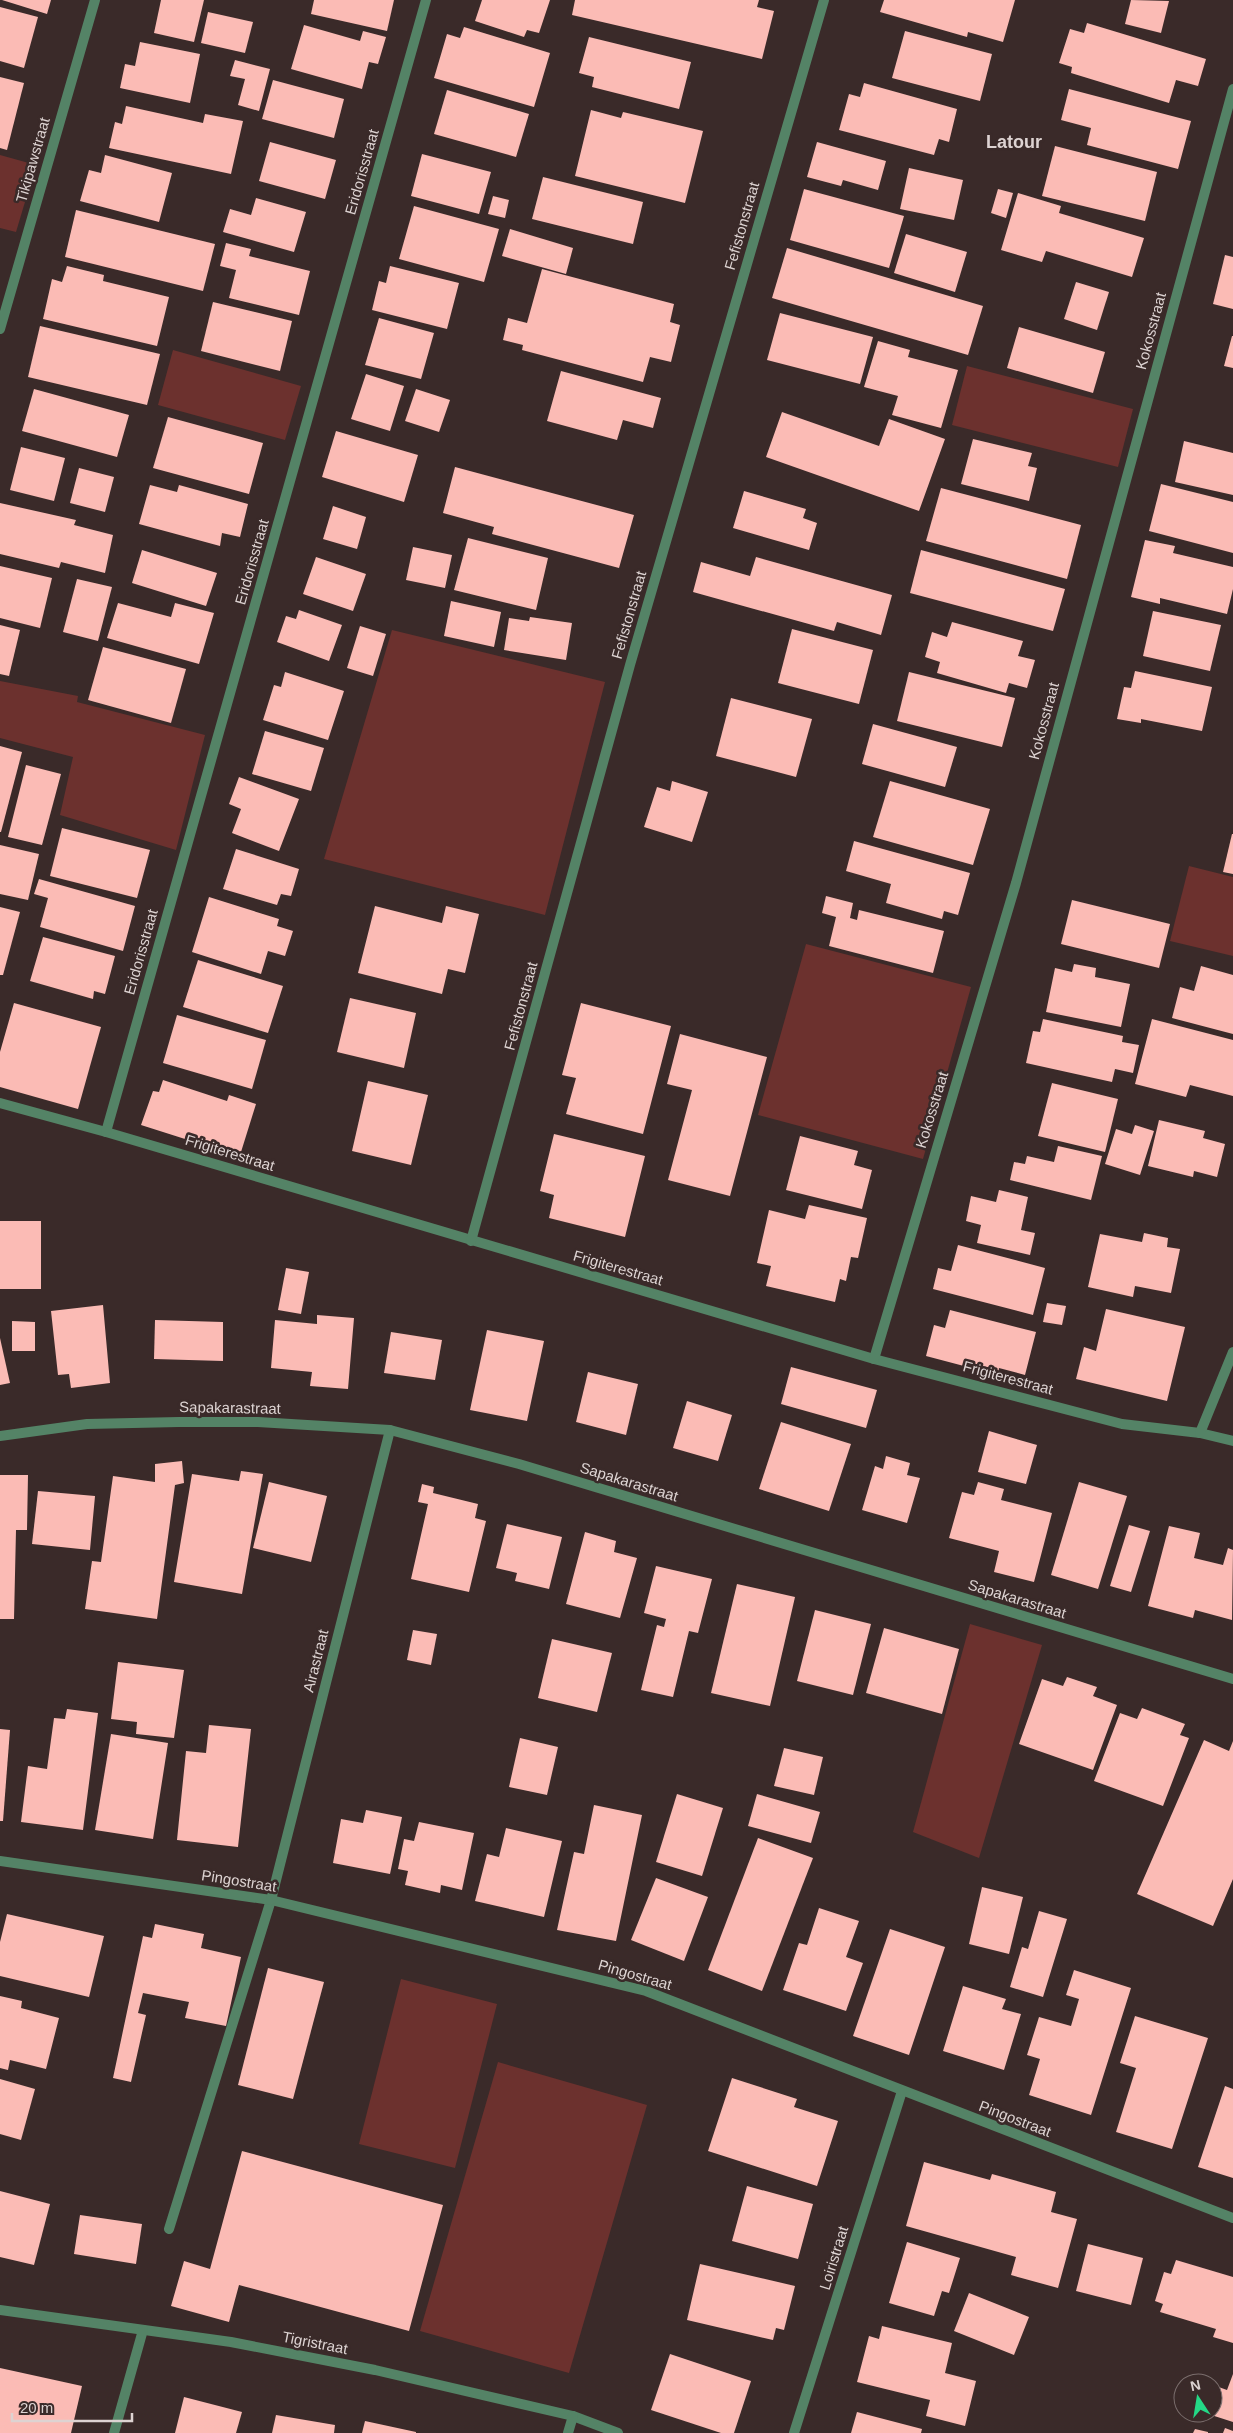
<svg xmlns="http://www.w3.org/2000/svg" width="1233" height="2433" viewBox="0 0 1233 2433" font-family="Helvetica,sans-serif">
<rect width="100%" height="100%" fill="#3a2a29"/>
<!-- green -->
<g fill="#6c312e">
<path d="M0,155L36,165L16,232L0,228Z"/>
<path d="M173,350L301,386L285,440L158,405Z"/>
<path d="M967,366L1133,409L1118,467L952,425Z"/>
<path d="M392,630L605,682L545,915L324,859Z"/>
<path d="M0,681L78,696L77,702L205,735L176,850L60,815L73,757L0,738Z"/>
<path d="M1189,866L1233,877V956L1170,941Z"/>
<path d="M806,944L971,987L923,1159L758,1115Z"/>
<path d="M970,1624L1042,1645L979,1858L913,1832Z"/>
<path d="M401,1979L497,2004L455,2168L359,2144Z"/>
<path d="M498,2062L647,2105L569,2373L420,2331Z"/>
</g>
<!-- building -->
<g fill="#fbbbb5">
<path d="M2,0H51L47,14Z"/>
<path d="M161,0H204L194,42L154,33Z"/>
<path d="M314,0H394L387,31L311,14Z"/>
<path d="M482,0H550L539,33L527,30L524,37L475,21Z"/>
<path d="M575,0H759L757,7L774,11L762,59L572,15Z"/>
<path d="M884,0H1015L1003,42L968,32L967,37L880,12Z"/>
<path d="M1131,0L1169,1L1161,33L1125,24Z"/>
<path d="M0,7L38,17L24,68L0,61Z"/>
<path d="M208,12L253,22L245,53L201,43Z"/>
<path d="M1087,23L1206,59L1198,86L1176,80L1169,103L1071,73L1072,67L1059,63L1070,29L1084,33Z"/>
<path d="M304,25L360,41L363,31L386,37L378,64L369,62L362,89L291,69Z"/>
<path d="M464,27L550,53L534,107L434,78L447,34L460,38Z"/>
<path d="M905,31L992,54L980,101L892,78Z"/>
<path d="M589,37L691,62L679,109L592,87L594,77L579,73Z"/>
<path d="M140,42L200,54L190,103L120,88L125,64L135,66Z"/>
<path d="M235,60L270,69L259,111L238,105L245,79L230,76Z"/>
<path d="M0,77L24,83L7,150L0,148Z"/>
<path d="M273,80L344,99L334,138L262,119Z"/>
<path d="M864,83L957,109L949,142L939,139L934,155L839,130L849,94L860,97Z"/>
<path d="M1069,89L1191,121L1178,169L1087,145L1091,128L1061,120Z"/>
<path d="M447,90L529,114L516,157L434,134Z"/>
<path d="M126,106L203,123L205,114L243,121L231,174L109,148L115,122L122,124Z"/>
<path d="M591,110L621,118L623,112L703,131L685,203L575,176Z"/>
<path d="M270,142L336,160L325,199L259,181Z"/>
<path d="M817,142L886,161L878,190L843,180L841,186L807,177Z"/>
<path d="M1055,146L1157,172L1145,221L1042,196Z"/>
<path d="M422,154L491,172L479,214L411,196Z"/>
<path d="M105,155L172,173L159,222L80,201L89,170L101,173Z"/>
<path d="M909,168L963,180L954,220L900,209Z"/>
<path d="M543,177L643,202L633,244L532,219Z"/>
<path d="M804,189L904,216L889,268L790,240Z"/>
<path d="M998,189L1013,193L1006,218L991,213Z"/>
<path d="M1018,193L1061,206L1059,213L1144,238L1132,277L1046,251L1042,262L1001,250Z"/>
<path d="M493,196L509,200L505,218L488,214Z"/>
<path d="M256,198L306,212L294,252L223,232L230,209L251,215Z"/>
<path d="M414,206L499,229L484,282L399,259Z"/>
<path d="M76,210L215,244L203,291L65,257Z"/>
<path d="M510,229L573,248L566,274L502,256Z"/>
<path d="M906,234L967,252L955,292L894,273Z"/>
<path d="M226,243L251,249L249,256L310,271L299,315L229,298L236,270L220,266Z"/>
<path d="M787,248L983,306L968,355L772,298Z"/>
<path d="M1225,255L1233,257V309L1213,304Z"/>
<path d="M67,266L104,275L103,281L169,297L157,346L43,319L52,279L62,282Z"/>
<path d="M390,266L459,283L447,329L372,310L379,281L386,283Z"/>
<path d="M542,269L674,304L670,322L680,325L671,362L650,357L643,382L522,350L523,345L503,340L508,318L527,323Z"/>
<path d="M1076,282L1109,292L1097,330L1064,319Z"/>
<path d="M213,302L292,321L280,371L201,351Z"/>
<path d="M780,313L873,337L860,384L767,360Z"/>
<path d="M379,318L434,333L421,379L365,365Z"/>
<path d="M40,326L160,354L147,405L28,377Z"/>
<path d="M1019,327L1105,352L1093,393L1007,368Z"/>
<path d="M1232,336H1233V368L1224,366Z"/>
<path d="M878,341L910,350L908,357L958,370L941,428L892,415L898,396L864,387Z"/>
<path d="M561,371L661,398L653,428L623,420L617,440L547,421Z"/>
<path d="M366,374L404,386L390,431L351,419Z"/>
<path d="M34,389L129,415L117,457L22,431Z"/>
<path d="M416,389L450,400L439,432L405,421Z"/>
<path d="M782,412L879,446L889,419L945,439L919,511L766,457Z"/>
<path d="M168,417L263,443L249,494L153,468Z"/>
<path d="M336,431L418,455L404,502L322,477Z"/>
<path d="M973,439L1032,453L1028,466L1037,468L1029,501L961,484Z"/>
<path d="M1184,441L1233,453V495L1175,482Z"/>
<path d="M21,447L65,458L54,501L10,490Z"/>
<path d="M455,467L634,515L619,568L492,534L494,527L443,513Z"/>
<path d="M79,468L114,477L105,512L70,503Z"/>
<path d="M1161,484L1233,502V553L1149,531Z"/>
<path d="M150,485L177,492L179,485L248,504L240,537L222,533L220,546L139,524Z"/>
<path d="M941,488L1081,525L1067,579L926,541Z"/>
<path d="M744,491L806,509L803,518L817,523L809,550L733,528Z"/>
<path d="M0,503L76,520L74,525L113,535L105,573L61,562L59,568L0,554Z"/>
<path d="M333,506L366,517L357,549L323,539Z"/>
<path d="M468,538L548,558L536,610L454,590Z"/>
<path d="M1145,540L1175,546L1173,553L1233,567V589L1227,614L1160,598V604L1131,597Z"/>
<path d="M413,547L452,555L445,588L406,580Z"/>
<path d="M142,550L217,573L206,606L132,583Z"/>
<path d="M921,550L1065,589L1053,631L910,593Z"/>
<path d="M316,557L366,574L353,611L303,594Z"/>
<path d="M756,557L892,595L881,635L837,622L834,631L693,592L701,562L750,576Z"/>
<path d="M0,566L52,578L40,628L0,618Z"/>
<path d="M77,579L112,587L98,641L63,632Z"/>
<path d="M451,601L501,612L494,647L444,636Z"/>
<path d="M118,603L171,617L175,603L214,613L199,664L107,638Z"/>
<path d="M299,610L342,625L329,661L277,642L286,616L296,619Z"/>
<path d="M1153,611L1221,625L1210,671L1143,656Z"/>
<path d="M530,617L572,623L566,660L504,650L509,618L529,621Z"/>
<path d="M952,622L1023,641L1018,656L1035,660L1027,688L1009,683L1006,693L937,673L940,662L925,657L932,632L947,637Z"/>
<path d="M0,625L20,630L9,676L0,674Z"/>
<path d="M360,626L386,634L373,676L347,668Z"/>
<path d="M792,629L873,650L859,704L778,683Z"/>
<path d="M103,647L186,669L171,723L88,700Z"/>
<path d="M1135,671L1212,687L1202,731L1141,719V723L1117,719L1124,687L1131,688Z"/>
<path d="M285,672L344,691L328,740L263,720L274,685L281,687Z"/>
<path d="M909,672L1015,698L1002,747L897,721Z"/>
<path d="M731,698L812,719L796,777L716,756Z"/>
<path d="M873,724L957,747L945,787L862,764Z"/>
<path d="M265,731L324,748L311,791L252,774Z"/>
<path d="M0,746L22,752L1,832H0Z"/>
<path d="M26,765L61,774L42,845L8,837Z"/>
<path d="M239,777L299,799L279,851L232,833L241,809L229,804Z"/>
<path d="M672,781L708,792L692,842L644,827L657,787L670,791Z"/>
<path d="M890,781L990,809L973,865L873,837Z"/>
<path d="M62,828L150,850L137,898L50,876Z"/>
<path d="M1232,834H1233V874L1223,872Z"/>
<path d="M854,841L970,873L958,915L944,911L942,919L886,903L891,884L846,871Z"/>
<path d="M0,845L39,854L28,900L0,894Z"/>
<path d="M236,849L299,869L291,896L281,894L277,905L223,889Z"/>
<path d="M39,879L135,906L123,951L40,927L48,898L34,894Z"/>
<path d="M826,896L853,903L850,918L857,920L859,910L944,931L933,973L829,946L836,917L822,913Z"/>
<path d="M209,897L279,919L277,926L293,931L285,956L268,951L261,974L192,952Z"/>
<path d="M1072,900L1170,924L1159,968L1061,944Z"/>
<path d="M375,906L442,923L446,906L479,914L465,973L448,969L442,994L358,973Z"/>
<path d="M0,907L20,912L3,975H0Z"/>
<path d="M43,937L115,956L105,994L94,991L93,999L30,981Z"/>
<path d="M198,960L283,986L268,1033L183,1007Z"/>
<path d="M1074,964L1096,968L1095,977L1130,984L1121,1027L1046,1012L1055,968L1072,972Z"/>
<path d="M1201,966L1233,975V1034L1172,1018L1180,987L1194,991Z"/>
<path d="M350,998L416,1013L404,1068L337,1052Z"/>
<path d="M14,1003L101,1027L78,1109L0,1087V1052Z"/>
<path d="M581,1003L671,1026L643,1134L566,1114L576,1078L562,1075Z"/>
<path d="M177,1015L266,1040L252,1089L163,1063Z"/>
<path d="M1043,1019L1123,1036L1122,1042L1139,1045L1133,1073L1115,1069L1112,1082L1026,1063L1033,1031L1040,1032Z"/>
<path d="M1152,1019L1233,1040V1096L1190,1085L1186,1097L1135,1084Z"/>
<path d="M680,1034L767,1057L730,1196L668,1180L692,1090L667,1084Z"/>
<path d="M163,1080L227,1101L229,1095L256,1104L241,1152L186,1135L185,1139L141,1125L153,1091L159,1092Z"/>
<path d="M368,1081L428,1095L411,1165L352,1151Z"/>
<path d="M1052,1083L1118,1099L1105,1152L1038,1136Z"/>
<path d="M1159,1120L1205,1131L1203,1138L1225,1144L1217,1177L1194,1171L1193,1177L1148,1166Z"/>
<path d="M1135,1125L1154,1131L1140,1175L1105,1164L1116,1129L1132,1134Z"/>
<path d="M554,1134L645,1156L625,1237L549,1218L554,1195L540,1191Z"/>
<path d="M800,1136L858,1151L854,1165L872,1170L862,1209L786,1190Z"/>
<path d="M1058,1146L1102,1156L1091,1200L1010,1180L1014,1162L1025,1164L1027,1156L1054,1162Z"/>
<path d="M999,1190L1028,1197L1021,1230L1035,1233L1030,1255L977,1243L981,1225L966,1221L971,1196L996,1202Z"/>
<path d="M809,1205L867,1218L858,1258L851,1257L846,1281L840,1279L835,1302L766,1286L771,1266L757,1263L769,1210L805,1219Z"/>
<rect x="0" y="1221" width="41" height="68"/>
<path d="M1144,1233L1168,1238L1167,1247L1180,1249L1171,1293L1135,1286L1133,1297L1088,1287L1100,1234L1142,1242Z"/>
<path d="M958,1245L1045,1268L1033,1315L933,1289L938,1268L951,1271Z"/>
<path d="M286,1268L309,1272L301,1314L278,1310Z"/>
<path d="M1047,1303L1066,1306L1062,1325L1043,1322Z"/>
<path d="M103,1305L110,1383L71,1388L69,1374L58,1375L51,1311Z"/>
<path d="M1106,1309L1185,1327L1167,1401L1076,1379L1084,1347L1096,1351Z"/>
<path d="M950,1310L1036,1332L1025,1375L999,1368L998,1375L926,1356L934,1325L945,1328Z"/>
<path d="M317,1315L354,1318L348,1389L310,1386L312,1372L271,1368L275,1320L317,1324Z"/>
<path d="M155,1320L223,1322V1361L154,1359Z"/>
<path d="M12,1321L35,1322V1351H12Z"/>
<path d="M487,1330L544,1341L527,1421L470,1410Z"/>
<path d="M391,1332L442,1340L435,1380L384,1373Z"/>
<path d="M0,1338L10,1383L0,1385Z"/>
<path d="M791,1367L877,1390L866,1428L781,1404Z"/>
<path d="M588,1372L638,1384L626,1435L576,1422Z"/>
<path d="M687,1401L732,1415L718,1461L673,1448Z"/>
<path d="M781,1422L851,1444L829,1511L759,1489Z"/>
<path d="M989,1431L1037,1445L1026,1484L978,1472Z"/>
<path d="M886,1456L910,1463L907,1475L920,1478L907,1523L862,1510L875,1466L883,1469Z"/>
<path d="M182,1461L184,1483L175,1485L157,1619L85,1609L92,1561L101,1562L113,1476L155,1482V1464Z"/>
<path d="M241,1471L263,1474L242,1594L174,1582L192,1474L239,1481Z"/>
<path d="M0,1475H28L27,1530H16L14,1619H0Z"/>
<path d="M269,1482L327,1496L311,1562L253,1548Z"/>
<path d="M978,1482L1004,1489L1001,1500L1052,1513L1034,1582L994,1572L999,1551L949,1538L962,1492L974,1495Z"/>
<path d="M1079,1482L1127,1496L1098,1589L1051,1575Z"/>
<path d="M422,1484L434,1487L433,1493L478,1504L475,1518L486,1521L469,1592L411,1579L428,1504L418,1502Z"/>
<path d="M38,1491L95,1496L90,1550L32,1544Z"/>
<path d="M507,1524L562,1537L549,1589L515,1581L517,1573L496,1568Z"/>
<path d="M1129,1525L1150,1531L1131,1592L1110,1586Z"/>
<path d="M1169,1526L1200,1533L1194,1558L1223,1565L1228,1548L1233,1550L1232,1620L1195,1610L1193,1618L1148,1606Z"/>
<path d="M585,1532L616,1541L614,1552L637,1558L620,1618L566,1604Z"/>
<path d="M656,1566L712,1579L698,1633L689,1631L673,1697L641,1690L657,1625L664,1627L666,1619L644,1613Z"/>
<path d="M737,1584L795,1597L770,1706L711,1693Z"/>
<path d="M815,1610L871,1624L853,1695L797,1681Z"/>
<path d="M884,1628L959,1649L942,1714L866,1693Z"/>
<path d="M413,1630L437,1634L431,1665L407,1660Z"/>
<path d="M552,1639L612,1653L597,1712L538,1698Z"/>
<path d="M118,1662L184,1670L174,1738L136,1734L137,1722L111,1719Z"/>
<path d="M1067,1677L1097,1687L1093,1696L1117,1705L1093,1770L1019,1744L1042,1679L1063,1686Z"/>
<path d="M1142,1708L1185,1724L1180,1735L1189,1738L1163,1806L1094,1781L1120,1713L1137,1719Z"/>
<path d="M67,1709L98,1713L83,1830L21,1822L28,1766L47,1769L54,1718L65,1719Z"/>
<path d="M209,1725L251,1729L238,1847L177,1840L186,1751L206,1753Z"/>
<path d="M0,1729L10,1730L3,1821H0Z"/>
<path d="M111,1734L168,1743L153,1839L95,1830Z"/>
<path d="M520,1738L558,1747L547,1795L509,1787Z"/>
<path d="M1204,1740L1229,1751L1233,1741V1879L1213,1926L1137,1894Z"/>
<path d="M784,1748L823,1757L814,1795L774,1786Z"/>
<path d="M677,1794L723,1808L702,1876L656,1862Z"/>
<path d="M757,1794L820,1812L811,1843L748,1826Z"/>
<path d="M594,1805L642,1815L616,1941L557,1930L574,1852L584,1854Z"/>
<path d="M366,1810L402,1817L390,1874L333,1863L341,1819L363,1823Z"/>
<path d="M419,1822L474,1833L462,1890L441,1885L440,1893L405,1885L408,1871L398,1869L404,1839L414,1841Z"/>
<path d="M506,1828L562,1841L544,1917L475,1901L487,1854L499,1857Z"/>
<path d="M758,1838L813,1858L762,1991L708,1970Z"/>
<path d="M656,1878L708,1897L684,1961L631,1940Z"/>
<path d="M982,1887L1023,1897L1009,1954L969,1944Z"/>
<path d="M819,1908L859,1921L846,1957L863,1963L846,2011L783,1990L799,1943L807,1945Z"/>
<path d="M1039,1911L1067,1919L1043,1997L1010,1987L1022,1947L1028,1949Z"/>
<path d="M7,1914L104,1936L89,1997L0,1976V1942Z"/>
<path d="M155,1924L204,1934L201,1948L241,1957L226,2026L185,2018L189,2002L143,1993L138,2013L146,2015L131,2082L113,2078L143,1936L152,1938Z"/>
<path d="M890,1929L945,1947L909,2055L853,2036Z"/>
<path d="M268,1968L324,1982L293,2099L238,2085Z"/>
<path d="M1074,1970L1131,1988L1091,2115L1029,2095L1040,2059L1027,2055L1039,2017L1071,2026L1079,1999L1066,1995Z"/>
<path d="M963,1986L1006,1999L1002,2009L1021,2014L1004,2070L943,2051Z"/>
<path d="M0,1996L22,2001L21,2008L59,2018L46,2069L10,2060L8,2070L0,2068Z"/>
<path d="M1135,2016L1208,2038L1172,2149L1116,2132L1136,2068L1120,2063Z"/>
<path d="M732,2078L797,2099L794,2107L838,2121L817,2186L708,2151Z"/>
<path d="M0,2079L35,2089L21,2140L0,2134Z"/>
<path d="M1225,2086L1233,2089V2178L1198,2167Z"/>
<path d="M242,2151L443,2205L409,2331L239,2285L229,2322L171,2306L184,2261L210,2269Z"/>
<path d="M924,2162L990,2180L992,2174L1056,2192L1051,2212L1077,2219L1058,2288L1011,2275L1016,2257L906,2226Z"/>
<path d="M747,2186L813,2204L798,2259L732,2241Z"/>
<path d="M0,2191L50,2204L34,2265L0,2257Z"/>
<path d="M80,2215L142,2224L136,2264L74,2254Z"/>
<path d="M907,2242L960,2258L949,2293L942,2291L934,2316L889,2303Z"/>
<path d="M1088,2244L1143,2258L1131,2305L1076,2291Z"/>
<path d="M1176,2260L1233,2277V2343L1213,2337L1216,2329L1160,2312L1163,2304L1155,2301L1164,2272L1171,2274Z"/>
<path d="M700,2264L795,2286L784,2330L776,2328L773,2340L687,2320Z"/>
<path d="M969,2293L1029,2317L1014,2355L954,2331Z"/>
<path d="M882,2326L952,2343L945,2373L976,2381L965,2426L926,2416L930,2400L857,2382L869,2336L879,2339Z"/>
<path d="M670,2354L751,2381L734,2433H721L651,2410Z"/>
<path d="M0,2368L82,2386L71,2433H0Z"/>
<path d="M1233,2374V2422L1205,2413H1213V2385L1227,2390Z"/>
<path d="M184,2397L242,2412L236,2433H175Z"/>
<path d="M857,2412L922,2429L921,2433H851Z"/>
<path d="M276,2415L335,2425L334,2433H272Z"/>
<path d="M365,2421L416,2432V2433H362Z"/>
<path d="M1225,2428L1233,2431V2433H1223Z"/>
<path d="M1195,2429L1208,2432V2433H1193Z"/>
</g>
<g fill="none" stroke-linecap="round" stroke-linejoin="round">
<!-- service -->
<path stroke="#548366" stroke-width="10" d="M169,2229L271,1900"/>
<!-- minor -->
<g stroke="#548366" stroke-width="10">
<path d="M0,329L95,0"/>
<path d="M0,1103L106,1132L874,1359L1122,1424L1200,1433L1233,1441"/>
<path d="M106,1132L426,0"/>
<path d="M471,1241L630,665L824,0"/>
<path d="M874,1359L1016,883L1233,89"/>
<path d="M1200,1433L1233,1352"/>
<path d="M0,1436L87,1424L179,1422H258L390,1430L519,1464L1233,1679"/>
<path d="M0,1861L271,1900L646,1991L1233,2218"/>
<path d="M271,1900L390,1430"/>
<path d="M0,2310L231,2342L375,2370L573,2416L618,2433"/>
<path d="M114,2433L143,2330"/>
<path d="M568,2433L573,2416"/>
<path d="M794,2433L902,2091"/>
</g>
</g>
<g text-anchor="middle" stroke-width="5" stroke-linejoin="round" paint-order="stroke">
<!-- street labels -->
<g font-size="15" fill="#ddd3d2" stroke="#3a2a29">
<text transform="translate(33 160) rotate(-74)" y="5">Tikipawstraat</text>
<text transform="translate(362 172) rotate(-74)" y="5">Eridorisstraat</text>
<text transform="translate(742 226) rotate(-74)" y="5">Fefistonstraat</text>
<text transform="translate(1151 331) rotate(-75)" y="5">Kokosstraat</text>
<text transform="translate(252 562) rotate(-74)" y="5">Eridorisstraat</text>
<text transform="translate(629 615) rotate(-74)" y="5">Fefistonstraat</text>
<text transform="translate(1044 721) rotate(-75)" y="5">Kokosstraat</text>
<text transform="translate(141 952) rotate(-74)" y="5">Eridorisstraat</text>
<text transform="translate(521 1006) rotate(-75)" y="5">Fefistonstraat</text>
<text transform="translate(932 1110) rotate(-73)" y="5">Kokosstraat</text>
<text transform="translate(230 1153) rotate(17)" y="5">Frigiterestraat</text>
<text transform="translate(618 1268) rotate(16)" y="5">Frigiterestraat</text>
<text transform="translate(1008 1378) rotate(15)" y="5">Frigiterestraat</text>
<text transform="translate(230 1408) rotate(1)" y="5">Sapakarastraat</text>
<text transform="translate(629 1482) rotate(17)" y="5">Sapakarastraat</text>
<text transform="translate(1017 1599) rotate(17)" y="5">Sapakarastraat</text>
<text transform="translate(316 1661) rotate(-76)" y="5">Airastraat</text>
<text transform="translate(239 1881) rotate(9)" y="5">Pingostraat</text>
<text transform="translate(635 1975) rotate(16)" y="5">Pingostraat</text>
<text transform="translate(1015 2119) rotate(21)" y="5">Pingostraat</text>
<text transform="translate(834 2258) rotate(-73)" y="5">Loiristraat</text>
<text transform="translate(315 2343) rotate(11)" y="5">Tigristraat</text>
</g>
<!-- quarter labels -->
<g font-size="18" font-weight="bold" fill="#ddd3d2" stroke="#3a2a29">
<text x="1014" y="148">Latour</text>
</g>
</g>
<!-- north arrow -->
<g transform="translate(1198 2398) rotate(348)"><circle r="24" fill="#3a2a29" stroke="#7b6e6d"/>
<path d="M0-4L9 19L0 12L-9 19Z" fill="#24d886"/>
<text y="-8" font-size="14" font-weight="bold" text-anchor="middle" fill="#ddd3d2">N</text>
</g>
<!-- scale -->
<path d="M12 2413v8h120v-8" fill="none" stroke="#ddd3d2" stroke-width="2.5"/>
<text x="20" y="2413" font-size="15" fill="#ddd3d2" stroke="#3a2a29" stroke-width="4" paint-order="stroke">20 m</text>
</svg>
